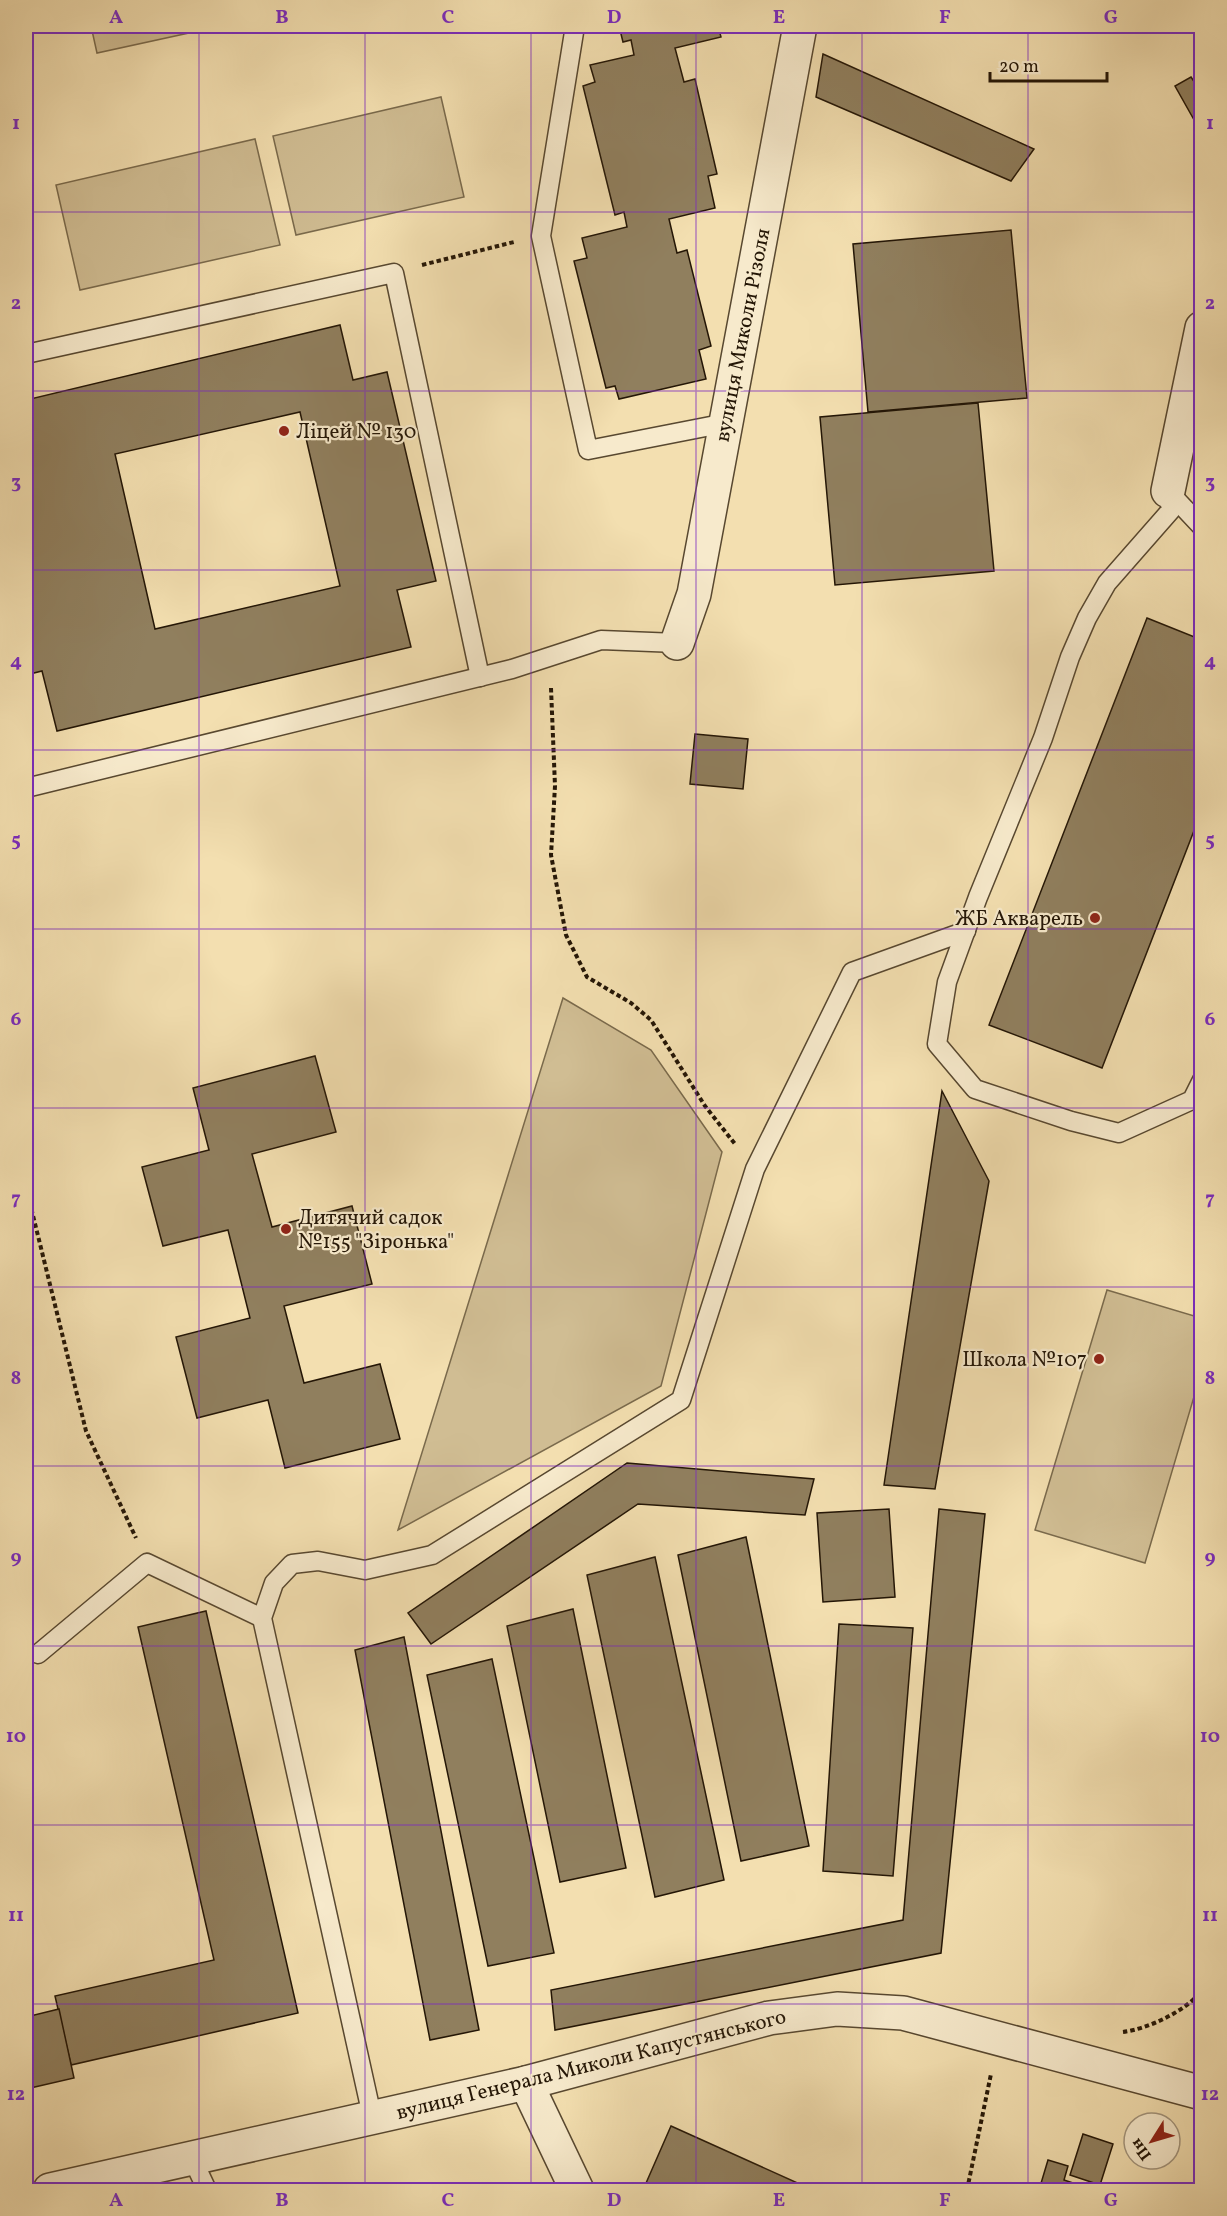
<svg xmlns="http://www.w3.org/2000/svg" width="1227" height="2216" viewBox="0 0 1227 2216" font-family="Vollkorn,serif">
<rect width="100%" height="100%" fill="#f3dfb0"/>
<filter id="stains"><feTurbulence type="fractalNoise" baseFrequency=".00333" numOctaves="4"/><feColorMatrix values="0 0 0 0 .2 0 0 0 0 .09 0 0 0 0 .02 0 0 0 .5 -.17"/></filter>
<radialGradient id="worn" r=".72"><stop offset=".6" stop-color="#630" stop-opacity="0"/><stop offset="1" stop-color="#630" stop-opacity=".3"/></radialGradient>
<!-- green -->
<g fill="#d0bd93" stroke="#7a6a4c" stroke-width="1.5">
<path d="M91,26H221L97,53Z"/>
<path d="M441,97L464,197L296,235L273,136Z"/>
<path d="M255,139L280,245L80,290L56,185Z"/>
<path d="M563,998L651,1050L722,1152L661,1386L398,1530Z"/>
<path d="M1107,1290L1201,1318V1373L1145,1563L1035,1530Z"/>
</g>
<!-- building -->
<g fill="#907f5e" stroke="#241606" stroke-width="1.5" fill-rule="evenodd">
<path d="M619,26H718L721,37L675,48L684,82L695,79L717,174L708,176L715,208L669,219L677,253L687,250L711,346L699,350L706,379L619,399L615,386L606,388L574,261L587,258L582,238L627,227L624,212L615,215L583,86L595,82L590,65L634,55L631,40L623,42Z"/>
<path d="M823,54L1034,149L1011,181L816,97Z"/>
<path d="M1191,77L1195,83L1202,79V134L1175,86Z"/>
<path d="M1011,230L1027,398L868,412L853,244Z"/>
<path d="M340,325L353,380L387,372L436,581L397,590L411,647L57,731L42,671L26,675V400ZM300,412L340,586L155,629L115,454Z"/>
<path d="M978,403L994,571L835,585L820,417Z"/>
<path d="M1147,618L1202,640V810L1102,1068L989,1025Z"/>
<path d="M695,734L748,739L743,789L690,784Z"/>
<path d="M315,1056L336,1132L252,1154L272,1227L352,1206L372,1284L284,1306L304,1383L380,1364L400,1439L285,1468L268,1400L197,1418L176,1337L250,1318L228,1230L163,1246L142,1167L209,1150L193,1088Z"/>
<path d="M942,1091L989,1181L935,1489L884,1485Z"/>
<path d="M627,1463L814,1479L805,1515L638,1504L431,1644L408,1613Z"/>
<path d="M889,1509L895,1597L823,1602L817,1513Z"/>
<path d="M939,1509L985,1514L941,1953L555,2030L551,1990L903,1920Z"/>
<path d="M746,1537L809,1846L741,1861L678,1555Z"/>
<path d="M655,1557L724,1880L655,1897L587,1575Z"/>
<path d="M573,1609L626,1868L560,1882L507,1626Z"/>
<path d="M206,1611L298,2013L71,2065L55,1996L214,1960L138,1627Z"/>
<path d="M839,1624L913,1628L893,1876L823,1871Z"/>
<path d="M404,1637L479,2030L430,2040L355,1650Z"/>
<path d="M492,1659L554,1953L488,1966L427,1675Z"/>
<path d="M59,2009L74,2078L26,2089V2017Z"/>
<path d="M671,2126L813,2190H643Z"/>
<path d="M1083,2134L1113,2144L1100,2185L1070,2175Z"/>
<path d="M1048,2160L1068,2166L1064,2180L1079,2185L1077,2190H1039Z"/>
</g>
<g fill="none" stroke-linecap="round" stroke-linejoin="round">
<!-- service casing -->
<g stroke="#584830" stroke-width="21">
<g id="service">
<path d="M575,26L541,236L588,450L726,423"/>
<path d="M26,354L394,273L480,677"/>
<path d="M1168,491L1171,510L1107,583L1087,618L1070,657L1043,738L978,897L947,982L937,1044L975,1089L1071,1121L1119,1133L1192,1100L1202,1080"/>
<path d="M1168,491L1202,527"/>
<path d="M26,788L512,669L601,640L677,643"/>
<path d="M38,1654L147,1563L262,1618"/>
<path d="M372,2116L262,1618L274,1583L292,1564L318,1561L365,1570L432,1555L681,1400L755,1169L852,972L966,931"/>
<path d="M192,2158L207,2190"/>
</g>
</g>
<!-- minor casing -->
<g stroke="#584830" stroke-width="36">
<g id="minor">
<path d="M1168,491L1202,328"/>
<path d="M677,643L694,594L800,26"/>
<path d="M526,2083L577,2190"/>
<path d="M50,2190L526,2083L769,2018L837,2009L903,2013L1202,2093"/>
</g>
</g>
<!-- path -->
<g stroke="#241606" stroke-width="4" stroke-dasharray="4.5 3" stroke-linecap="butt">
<path d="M422,265L514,242"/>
<path d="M551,688L555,786L551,855L566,935L587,977L631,1003L651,1020L705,1106L735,1144"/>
<path d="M26,1187L86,1431L136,1538"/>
<path d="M1123,2032C1147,2029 1187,2011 1202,1990"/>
<path d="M967,2190L991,2074"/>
</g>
<!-- service -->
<use href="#service" stroke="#f7eacc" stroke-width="18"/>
<!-- minor -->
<use href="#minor" stroke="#f7eacc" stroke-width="33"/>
</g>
<!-- grid -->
<path fill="none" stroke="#7b2cbf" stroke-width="1.5" stroke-opacity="0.55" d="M199,26V2190M365,26V2190M531,26V2190M696,26V2190M862,26V2190M1028,26V2190M26,212H1202M26,391H1202M26,570H1202M26,750H1202M26,929H1202M26,1108H1202M26,1287H1202M26,1466H1202M26,1646H1202M26,1825H1202M26,2004H1202"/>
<!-- markers -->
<g fill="#8f2418" stroke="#f7eacc" stroke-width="2">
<circle cx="284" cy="431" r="6"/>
<circle cx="1095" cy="918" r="6"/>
<circle cx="286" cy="1229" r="6"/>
<circle cx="1099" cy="1359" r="6"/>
</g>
<g text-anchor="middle" stroke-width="4.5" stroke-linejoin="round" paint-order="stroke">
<!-- street labels -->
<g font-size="21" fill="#241606" stroke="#f7eacc">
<text transform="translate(742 335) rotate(-79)" y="7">вулиця Миколи Різоля</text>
<text transform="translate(591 2064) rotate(-14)" y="7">вулиця Генерала Миколи Капустянського</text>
</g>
<!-- poi labels -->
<g font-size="21" fill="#241606" stroke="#f7eacc" text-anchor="start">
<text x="296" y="438">Ліцей № 130</text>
<text x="1083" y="925" text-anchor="end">ЖБ Акварель</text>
<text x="298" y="1224">Дитячий садок<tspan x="298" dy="24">№155 "Зіронька"</tspan></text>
<text x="1087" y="1366" text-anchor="end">Школа №107</text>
</g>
</g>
<!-- margin -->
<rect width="1227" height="2216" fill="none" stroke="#f3dfb0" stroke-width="66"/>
<!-- north arrow -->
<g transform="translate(1152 2141) rotate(233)"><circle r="28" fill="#f7eacc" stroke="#a3957d" stroke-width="1.5"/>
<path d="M0-4.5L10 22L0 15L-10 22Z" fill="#8f2418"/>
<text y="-9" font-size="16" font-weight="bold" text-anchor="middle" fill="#241606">Пн</text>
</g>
<!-- scale -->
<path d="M990 72v9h117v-9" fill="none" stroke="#241606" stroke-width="3"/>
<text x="999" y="72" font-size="18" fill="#241606" stroke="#f7eacc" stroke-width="4.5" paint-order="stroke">20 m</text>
<rect x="33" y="33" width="1161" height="2150" fill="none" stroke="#7b2cbf" stroke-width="2"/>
<g font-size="20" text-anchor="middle" font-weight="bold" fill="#7b2cbf">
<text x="116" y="23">A</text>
<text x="282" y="23">B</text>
<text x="448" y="23">C</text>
<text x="614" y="23">D</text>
<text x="779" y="23">E</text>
<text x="945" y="23">F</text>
<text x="1111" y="23">G</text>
<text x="16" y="129">1</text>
<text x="1210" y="129">1</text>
<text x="16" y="309">2</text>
<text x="1210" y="309">2</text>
<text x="16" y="488">3</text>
<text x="1210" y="488">3</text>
<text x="16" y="667">4</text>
<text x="1210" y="667">4</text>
<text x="16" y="846">5</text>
<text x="1210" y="846">5</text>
<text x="16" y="1025">6</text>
<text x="1210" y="1025">6</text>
<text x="16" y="1204">7</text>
<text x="1210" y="1204">7</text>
<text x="16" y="1384">8</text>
<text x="1210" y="1384">8</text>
<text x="16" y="1563">9</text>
<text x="1210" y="1563">9</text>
<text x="16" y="1742">10</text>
<text x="1210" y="1742">10</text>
<text x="16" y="1921">11</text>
<text x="1210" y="1921">11</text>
<text x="16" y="2100">12</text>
<text x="1210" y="2100">12</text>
<text x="116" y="2206">A</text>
<text x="282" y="2206">B</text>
<text x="448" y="2206">C</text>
<text x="614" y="2206">D</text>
<text x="779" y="2206">E</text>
<text x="945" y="2206">F</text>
<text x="1111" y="2206">G</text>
</g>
<rect width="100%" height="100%" filter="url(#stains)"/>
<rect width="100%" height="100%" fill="url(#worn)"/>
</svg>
